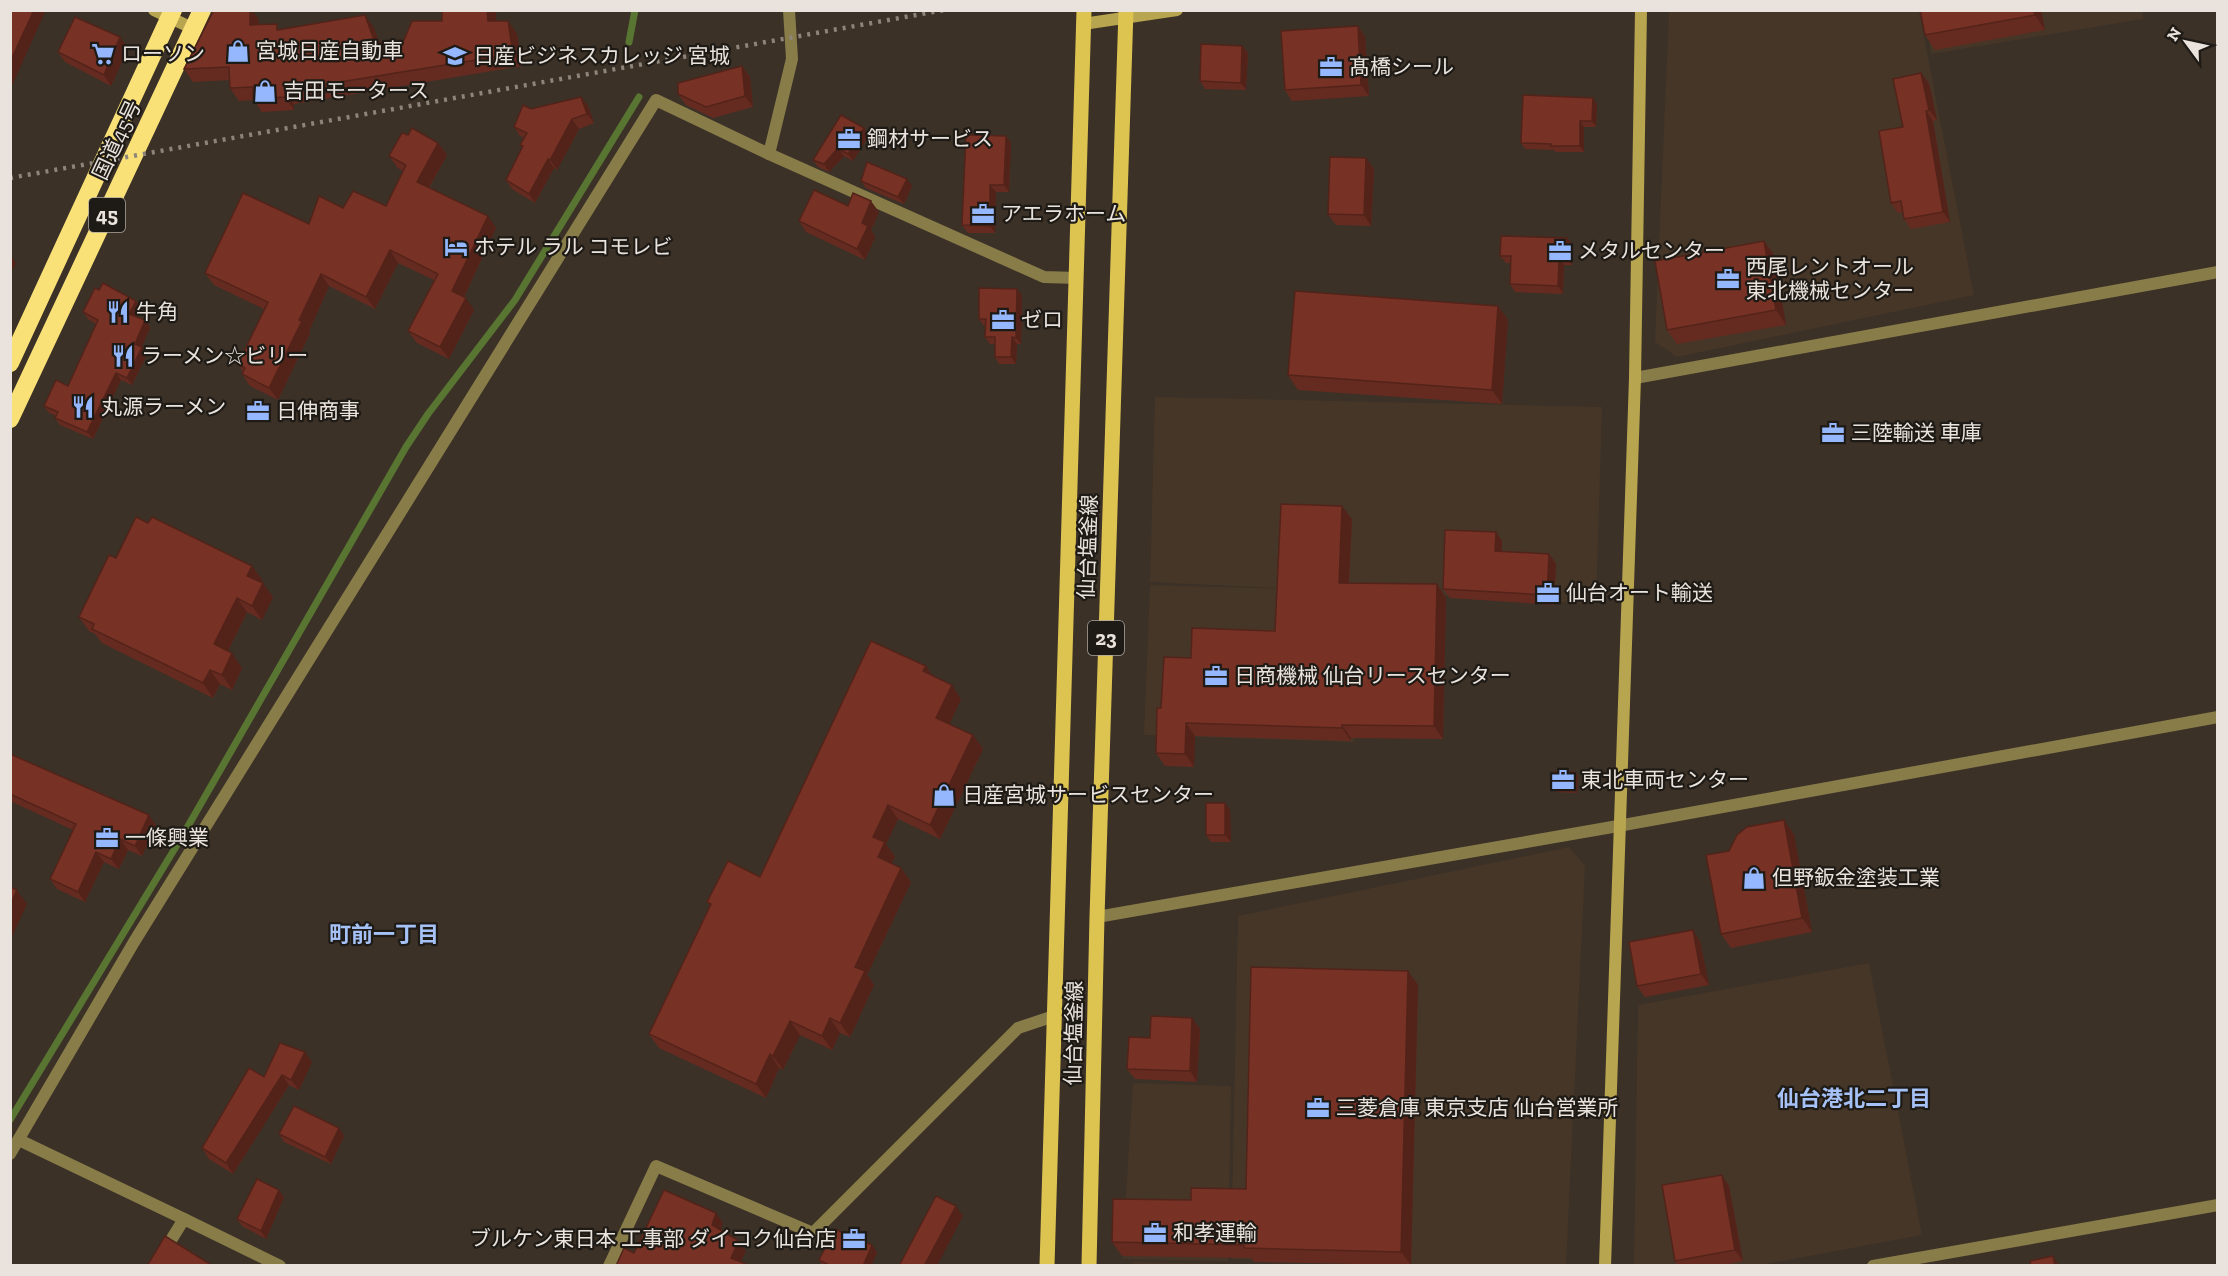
<svg xmlns="http://www.w3.org/2000/svg" width="2228" height="1276" viewBox="0 0 2228 1276" font-family="'Zilla Slab','Noto Sans JP',serif">
<rect width="100%" height="100%" fill="#3b3127"/>
<!-- built -->
<g fill="#463628">
<path d="M2142,10L2143,19L1931,54L1925,11Z"/>
<path d="M1669,11H1919L1974,295L1677,357L1655,342Z"/>
<path d="M1155,397L1602,407L1596,604L1360,592L1354,742L1144,735L1150,585L1320,590L1150,582Z"/>
<path d="M1569,847L1585,866L1566,1265H1413L1231,1259L1238,916Z"/>
<path d="M1869,963L1922,1235L1760,1265L1634,1266L1638,1005Z"/>
<path d="M1133,1083L1231,1086L1228,1261L1122,1259Z"/>
<path d="M1133,1262L1273,1265L1133,1266Z"/>
</g>
<g fill="none" stroke-linecap="round" stroke-linejoin="round">
<!-- stream -->
<g stroke="#587532" stroke-width="7">
<path d="M629,42L635,10"/>
<path d="M10,1120L180,840L406,447L428,414L515,300L639,97"/>
</g>
<!-- street -->
<g stroke="#887c49" stroke-width="12">
<path d="M769,154L792,59L789,10"/>
<path d="M1635,378L2218,272"/>
<path d="M1097,917L1618,826L2218,717"/>
<path d="M19,1140L184,1219"/>
<path d="M10,1154L134,942L656,100L769,154L1044,277L1077,278"/>
<path d="M155,1266L184,1219L280,1266"/>
<path d="M609,1266L656,1166L813,1233L1018,1028L1054,1016"/>
<path d="M1873,1266L2218,1205"/>
</g>
<!-- secondary -->
<g stroke="#b8a54f" stroke-width="12">
<path d="M154,10L194,29"/>
<path d="M1083,24L1177,10"/>
<path d="M1605,1266L1635,378L1641,10"/>
</g>
<!-- primary -->
<g stroke="#ddc451" stroke-width="15">
<path d="M1047,1266L1084,10"/>
<path d="M1089,1266L1097,917L1126,10"/>
</g>
<!-- highway -->
<g stroke="#f9e178" stroke-width="18">
<path d="M10,363L173,10"/>
<path d="M10,419L202,10"/>
</g>
<!-- rail -->
<path stroke="#8d847c" stroke-width="4.5" stroke-dasharray="3 6" stroke-linecap="butt" d="M10,178L944,10"/>
</g>
<!-- wall -->
<g fill="#662b20">
<path d="M2041,10L2045,30L1935,50L1925,35Z"/>
<path d="M365,15L374,28L379,43L404,40L496,21H508L517,34L522,66L294,104V110L262,112L254,100L239,101L230,88V80L193,82L184,69L259,20V25L280,29Z"/>
<path d="M1358,26L1365,37L1369,96L1292,101L1285,90Z"/>
<path d="M1242,46L1248,53L1246,90L1205,89L1200,81Z"/>
<path d="M128,48L111,86L65,62L58,52Z"/>
<path d="M742,66L750,77L753,107L713,118L686,105L678,94Z"/>
<path d="M1929,83L1937,120L1933,121L1950,222L1911,229L1904,219L1903,212L1898,213L1891,203L1903,127Z"/>
<path d="M581,97L588,106L594,123L579,129L557,170L554,168L535,203L512,189L506,180L522,148L520,145L524,138L520,136L514,127L531,109Z"/>
<path d="M1597,104L1596,127H1584V152H1556L1554,150L1525,149L1521,143Z"/>
<path d="M408,135L438,143L447,155L429,188L496,228L464,297L474,310L449,359L417,343L408,331L434,280L398,263L375,309L329,286L309,331L310,333L278,400L250,386L242,374L243,372L238,364L264,309L214,285L205,273L343,208L386,206L403,171L398,168L389,156Z"/>
<path d="M869,135L853,161L844,156L829,172L818,167L813,160Z"/>
<path d="M1006,136L1011,143L1009,192H996L995,233H968L962,225Z"/>
<path d="M1366,158L1374,169L1371,226L1336,225L1328,214Z"/>
<path d="M861,181L912,186L904,204L866,188Z"/>
<path d="M848,206L879,212L871,230L875,237L865,260L806,232L799,221Z"/>
<path d="M1567,238L1573,245L1572,265H1564L1563,294L1515,292L1510,284L1511,263H1506L1500,256Z"/>
<path d="M1764,241L1774,255L1786,325L1677,344L1667,330Z"/>
<path d="M99,290L136,301L141,308L136,317L145,320L150,328L141,347L147,354L132,385L121,380L93,439L60,425L55,418L56,416L49,413L44,406L68,386L96,324L88,319L83,312Z"/>
<path d="M1022,295L1021,344H1017L1016,364H999L995,357V344H990L985,337V326H984L979,319Z"/>
<path d="M1498,306L1508,320L1502,404L1298,390L1288,375Z"/>
<path d="M1352,519L1349,583L1437,584L1446,598L1443,739L1351,738V741L1195,736L1194,767L1165,766L1156,753L1161,708L1191,658L1275,631Z"/>
<path d="M148,523L252,566L262,580L261,582L273,597L262,620L247,612L228,651L242,668L232,690L220,684L213,698L102,643L95,634L89,631L79,617L116,558Z"/>
<path d="M1496,532L1502,541V552L1549,554L1556,564L1554,605L1450,598L1443,589Z"/>
<path d="M926,666L932,676L961,699L949,724L973,735L983,749L940,839L898,819L886,844L895,857L891,864L901,868L911,882L867,975L874,985L850,1037L840,1033L832,1050L800,1035L783,1070L779,1068L766,1098L659,1048L649,1034L710,906L707,902L760,877Z"/>
<path d="M10,754L149,815L156,826L142,856L128,850L119,869L104,862L85,902L57,889L50,879L73,830L10,801Z"/>
<path d="M1575,772L1578,776L1577,793L1556,792L1554,788Z"/>
<path d="M1225,803L1230,810L1231,842H1211L1206,835Z"/>
<path d="M1784,820L1794,835L1812,932L1731,948L1721,934L1729,851Z"/>
<path d="M1700,941L1709,985L1645,997L1637,986Z"/>
<path d="M1418,985L1411,1265L1254,1262L1251,1258L1122,1256L1112,1242L1191,1200L1246,1189Z"/>
<path d="M1192,1018L1200,1029L1197,1082L1135,1079L1127,1069Z"/>
<path d="M312,1062L299,1090L289,1085L233,1174L209,1159L202,1148L264,1077Z"/>
<path d="M279,1134L344,1136L331,1164L284,1142Z"/>
<path d="M1722,1175L1729,1186L1743,1261L1719,1266H1678L1675,1261Z"/>
<path d="M284,1197L266,1239L242,1226L237,1219Z"/>
<path d="M872,1245L877,1253L871,1266H823L819,1260Z"/>
</g>
<!-- shaded-wall -->
<g fill="#53231a">
<path d="M34,10H46L10,90V62Z"/>
<path d="M250,10H252L259,20V38L250,25Z"/>
<path d="M487,10H496L497,34L488,21Z"/>
<path d="M2034,10H2041L2045,30L2035,15Z"/>
<path d="M365,15L374,28L384,56L375,43Z"/>
<path d="M508,21L517,34L522,66L513,54Z"/>
<path d="M1358,26L1365,37L1369,96L1361,85Z"/>
<path d="M120,37L128,48L111,86L104,75Z"/>
<path d="M1242,46L1248,53L1246,90L1241,83Z"/>
<path d="M742,66L750,77L753,107L745,96Z"/>
<path d="M1921,73L1929,83L1937,120L1929,110Z"/>
<path d="M285,91L294,104V110L285,97Z"/>
<path d="M581,97L588,106L594,123L587,114Z"/>
<path d="M1593,98L1597,104L1596,127L1592,121Z"/>
<path d="M1926,111L1933,121L1950,222L1943,212Z"/>
<path d="M572,119L579,129L557,170L550,160Z"/>
<path d="M1580,121L1584,127V152L1580,146Z"/>
<path d="M864,128L869,135L853,161L848,154Z"/>
<path d="M1006,136L1011,143L1009,192L1004,185Z"/>
<path d="M438,143L447,155L425,194L417,182Z"/>
<path d="M838,148L844,156L829,172L824,164Z"/>
<path d="M1366,158L1374,169L1371,226L1364,215Z"/>
<path d="M548,159L554,168L535,203L529,194Z"/>
<path d="M907,179L912,186L904,204L898,197Z"/>
<path d="M990,185L996,192L995,233L990,226Z"/>
<path d="M871,201L879,212L871,230L875,237L865,260L857,249L862,223Z"/>
<path d="M488,216L496,228L461,303L452,291Z"/>
<path d="M1567,238L1573,245L1572,265L1567,258Z"/>
<path d="M1764,241L1774,255L1786,325L1776,310Z"/>
<path d="M390,250L398,263L375,309L366,297Z"/>
<path d="M10,255L16,263L10,274Z"/>
<path d="M1559,257L1564,265L1563,294L1558,286Z"/>
<path d="M321,274L329,286L309,331L310,333L278,400L269,388Z"/>
<path d="M1017,289L1022,295L1021,344L1016,338Z"/>
<path d="M466,298L474,310L449,359L440,347Z"/>
<path d="M136,301L141,308L134,321L129,314Z"/>
<path d="M1498,306L1508,320L1502,404L1492,390Z"/>
<path d="M145,320L150,328L140,351L135,344Z"/>
<path d="M1012,337L1017,344L1016,364L1011,357Z"/>
<path d="M142,347L147,354L132,385L127,378Z"/>
<path d="M116,373L121,380L93,439L87,432Z"/>
<path d="M1342,506L1352,519L1348,596L1339,583Z"/>
<path d="M1496,532L1502,541V561L1495,551Z"/>
<path d="M1549,554L1556,564L1554,605L1547,595Z"/>
<path d="M252,566L262,580L257,590L247,576Z"/>
<path d="M263,583L273,597L262,620L252,606Z"/>
<path d="M1437,584L1446,598L1443,739L1434,726Z"/>
<path d="M237,598L247,612L224,659L214,644Z"/>
<path d="M232,653L242,668L232,690L222,675Z"/>
<path d="M926,666L935,680L923,671Z"/>
<path d="M210,670L220,684L213,698L203,683Z"/>
<path d="M952,685L961,699L946,732L936,718Z"/>
<path d="M1186,723L1195,736L1194,767L1185,754Z"/>
<path d="M1342,725L1351,738V741L1342,728Z"/>
<path d="M973,735L983,749L940,839L930,825Z"/>
<path d="M1575,772L1578,776L1577,793L1575,789Z"/>
<path d="M1225,803L1230,810L1231,842L1225,835Z"/>
<path d="M888,805L898,819L886,844L895,857L888,871L878,857L873,837Z"/>
<path d="M149,815L156,826L142,856L135,846Z"/>
<path d="M1784,820L1794,835L1812,932L1802,918Z"/>
<path d="M120,839L128,850L119,869L111,859Z"/>
<path d="M96,852L104,862L85,902L78,892Z"/>
<path d="M901,868L911,882L867,975L874,985L850,1037L840,1023L855,967Z"/>
<path d="M17,890L27,904L10,941V905Z"/>
<path d="M1693,930L1700,941L1709,985L1701,974Z"/>
<path d="M1408,971L1418,985L1411,1265L1401,1252Z"/>
<path d="M830,1018L840,1033L832,1050L822,1036Z"/>
<path d="M1192,1018L1200,1029L1197,1082L1190,1071Z"/>
<path d="M790,1021L800,1035L783,1070L773,1056Z"/>
<path d="M305,1052L312,1062L299,1090L291,1080Z"/>
<path d="M770,1054L779,1068L766,1098L756,1084Z"/>
<path d="M282,1075L289,1085L233,1174L226,1163Z"/>
<path d="M339,1128L344,1136L331,1164L325,1157Z"/>
<path d="M1722,1175L1729,1186L1743,1261L1735,1250Z"/>
<path d="M279,1190L284,1197L266,1239L261,1231Z"/>
<path d="M956,1206L963,1216L937,1266H924Z"/>
<path d="M716,1213L723,1223L719,1235L712,1225Z"/>
<path d="M739,1241L746,1251L739,1266L731,1258Z"/>
<path d="M872,1245L877,1253L871,1266H863Z"/>
<path d="M2053,1256L2058,1264V1266H2055Z"/>
</g>
<!-- building -->
<g fill="#773225" stroke="#53231a" stroke-width="1.5">
<path d="M10,10H34L10,62Z"/>
<path d="M214,10H250V25L277,24V30L365,15L375,43L404,40L412,21H442V10H487L488,21H508L513,54L285,91V97L253,99V87L230,88L229,67L184,69Z"/>
<path d="M1920,10H2034L2035,15L1925,35Z"/>
<path d="M75,17L120,37L104,75L58,52Z"/>
<path d="M1358,26L1361,85L1285,90L1281,31Z"/>
<path d="M1201,44L1242,46L1241,83L1200,81Z"/>
<path d="M742,66L745,96L706,107L678,94V83Z"/>
<path d="M1921,73L1929,110L1926,111L1943,212L1904,219L1901,201L1891,203L1879,131L1903,127L1893,79Z"/>
<path d="M1523,95L1593,98L1592,121H1580V146H1551V144L1521,143Z"/>
<path d="M581,97L587,114L572,119L550,160L548,159L529,194L506,180L523,146L520,145L527,133L514,127L523,105L531,109Z"/>
<path d="M841,115L864,128L848,154L838,148L824,164L813,160Z"/>
<path d="M412,128L438,143L417,182L488,216L452,291L466,298L440,347L408,331L438,274L390,250L366,297L321,274L299,320L302,321L269,388L242,374L245,368L238,364L268,302L205,273L243,193L309,224L319,196L343,208L353,191L386,206L406,165L389,156L402,133L408,135Z"/>
<path d="M966,135L1006,136L1004,185H990V226L962,225Z"/>
<path d="M1330,157L1366,158L1364,215L1328,214Z"/>
<path d="M867,162L907,179L898,197L861,181Z"/>
<path d="M814,190L848,206L853,193L871,201L862,223L868,226L857,249L799,221Z"/>
<path d="M1501,236L1567,238V258L1559,257L1558,286L1510,284L1511,256H1500Z"/>
<path d="M1764,241L1776,310L1667,330L1655,261Z"/>
<path d="M103,283L136,301L129,314L145,320L135,344L142,347L127,378L116,373L87,432L55,418L58,412L44,406L56,380L68,386L98,320L83,312L95,288L99,290Z"/>
<path d="M979,288L1017,289L1016,338L1012,337L1011,357H995V337H985L986,319H979Z"/>
<path d="M1295,291L1498,306L1492,390L1288,375Z"/>
<path d="M1281,504L1342,506L1339,583L1437,584L1434,726L1342,725V728L1186,723L1185,754L1156,753L1157,708H1161L1164,657L1191,658L1192,628L1275,631Z"/>
<path d="M136,517L148,523L152,517L252,566L247,576L263,583L252,606L237,598L214,644L232,653L222,675L210,670L203,683L92,629L94,624L79,617L109,555L116,558Z"/>
<path d="M1445,530L1496,532L1495,551L1549,554L1547,595L1443,589Z"/>
<path d="M871,641L926,666L923,671L952,685L936,718L973,735L930,825L888,805L873,837L885,842L878,857L901,868L855,967L865,971L840,1023L830,1018L822,1036L790,1021L773,1056L770,1054L756,1084L649,1034L711,904L707,902L728,861L760,877Z"/>
<path d="M10,754L149,815L135,846L120,839L111,859L96,852L78,892L50,879L76,824L10,794Z"/>
<path d="M1554,772H1575V789L1554,788Z"/>
<rect x="1206" y="803" width="19" height="32"/>
<path d="M1784,820L1802,918L1721,934L1706,855L1729,851L1737,835L1747,827Z"/>
<path d="M10,887L17,890L10,905Z"/>
<path d="M1693,930L1701,974L1637,986L1629,942Z"/>
<path d="M1251,967L1408,971L1401,1252L1244,1248V1245L1112,1242L1113,1199L1191,1200V1188L1246,1189Z"/>
<path d="M1151,1016L1192,1018L1190,1071L1127,1069L1129,1037L1150,1038Z"/>
<path d="M280,1043L305,1052L291,1080L282,1075L226,1163L202,1148L249,1068L264,1077Z"/>
<path d="M294,1106L339,1128L325,1157L279,1134Z"/>
<path d="M1722,1175L1735,1250L1675,1261L1662,1185Z"/>
<path d="M257,1179L279,1190L261,1231L237,1219Z"/>
<path d="M664,1190L716,1213L712,1225L739,1241L731,1258L751,1266H616L624,1248L634,1253Z"/>
<path d="M936,1196L956,1206L924,1266H899Z"/>
<path d="M835,1229L872,1245L863,1266H831L819,1260Z"/>
<path d="M165,1236L213,1266H147Z"/>
<path d="M2053,1256L2055,1266H2031L2030,1261Z"/>
</g>
<!-- icons -->
<defs>
<g id="shop-bare" transform="scale(1.8)"><path d="M-5-2.5h2.3a2.7 3.5 0 0 1 5.4 0H5L5.5 6h-11ZM-1.5-2.5h3a1.5 2.3 0 0 0-3 0Z" fill="#94b7fd" stroke="#1e1a15" stroke-width="2.5" paint-order="stroke"/></g>
<g id="supermarket-bare" transform="scale(1.8)"><path d="M-6-5.5h2.5l.6 2H6L4.5 2H-2.5L-4.4-4H-6ZM-1.5 3.2a1.3 1.3 0 1 0 .1 0ZM3 3.2a1.3 1.3 0 1 0 .1 0Z" fill="#94b7fd" stroke="#1e1a15" stroke-width="2.5" paint-order="stroke"/></g>
<g id="school-bare" transform="scale(1.8)"><path d="M0-5L7-2L0 1L-7-2ZM-4 1L0 2.5L4 1V4Q0 6-4 4Z" fill="#94b7fd" stroke="#1e1a15" stroke-width="2.5" paint-order="stroke"/></g>
<g id="office-bare" transform="scale(1.8)"><path d="M-6-3h4V-5.5h4V-3h4V5H-6ZM-1-4.5V-3h2v-1.5ZM-6 0V1H6V0Z" fill="#94b7fd" stroke="#1e1a15" stroke-width="2.5" paint-order="stroke"/></g>
<g id="hotel-bare" transform="scale(1.8)"><path d="M-6-4.5h1.5V1H6V5H4.5V3h-9V5H-6ZM-4 0a1.8 1.8 0 1 1 3.6 0ZM.5 0V-2.5h3Q6-2.5 6 0Z" fill="#94b7fd" stroke="#1e1a15" stroke-width="2.5" paint-order="stroke"/></g>
<g id="restaurant-bare" transform="scale(1.8)"><path d="M-5-6h1v4h1v-4h1v4h1v-4h1v5L-1.5 .5V6h-2V.5L-5-1ZM5-6V6H3V1.5H1.5Q1.5-4 5-6Z" fill="#94b7fd" stroke="#1e1a15" stroke-width="2.5" paint-order="stroke"/></g>
</defs>
<g fill-rule="evenodd">
<use href="#shop-bare" x="238" y="51"/>
<use href="#supermarket-bare" x="103" y="54"/>
<use href="#school-bare" x="455" y="56"/>
<use href="#office-bare" x="1331" y="67"/>
<use href="#shop-bare" x="265" y="91"/>
<use href="#office-bare" x="849" y="139"/>
<use href="#office-bare" x="983" y="214"/>
<use href="#hotel-bare" x="456" y="247"/>
<use href="#office-bare" x="1560" y="251"/>
<use href="#office-bare" x="1728" y="279"/>
<use href="#restaurant-bare" x="118" y="312"/>
<use href="#office-bare" x="1003" y="320"/>
<use href="#restaurant-bare" x="123" y="356"/>
<use href="#restaurant-bare" x="83" y="407"/>
<use href="#office-bare" x="258" y="411"/>
<use href="#office-bare" x="1833" y="433"/>
<use href="#office-bare" x="1548" y="593"/>
<use href="#office-bare" x="1216" y="676"/>
<use href="#office-bare" x="1563" y="780"/>
<use href="#shop-bare" x="944" y="795"/>
<use href="#office-bare" x="107" y="838"/>
<use href="#shop-bare" x="1754" y="878"/>
<use href="#office-bare" x="1318" y="1108"/>
<use href="#office-bare" x="1155" y="1233"/>
<use href="#office-bare" x="854" y="1239"/>
</g>
<g text-anchor="middle" stroke-width="4.5" stroke-linejoin="round" paint-order="stroke">
<!-- shield labels -->
<g fill="#1e1a15" stroke="#ada7a1" stroke-width="1.5">
<rect x="89" y="198" width="36" height="34" rx="4.5"/>
<rect x="1088" y="621" width="36" height="34" rx="4.5"/>
</g>
<g font-size="20" font-weight="bold" fill="#eae3dd">
<text x="107" y="222">45</text>
<text x="1106" y="645">23</text>
</g>
<!-- poi labels -->
<g font-size="21" fill="#eae3dd" stroke="#1e1a15" text-anchor="start">
<text x="256" y="58">宮城日産自動車</text>
<text x="121" y="61">ローソン</text>
<text x="473" y="63">日産ビジネスカレッジ 宮城</text>
<text x="1349" y="74">髙橋シール</text>
<text x="283" y="98">吉田モータース</text>
<text x="867" y="146">鋼材サービス</text>
<text x="1001" y="221">アエラホーム</text>
<text x="474" y="254">ホテル ラル コモレビ</text>
<text x="1578" y="258">メタルセンター</text>
<text x="1746" y="274">西尾レントオール<tspan x="1746" dy="24">東北機械センター</tspan></text>
<text x="136" y="319">牛角</text>
<text x="1021" y="327">ゼロ</text>
<text x="141" y="363">ラーメン☆ビリー</text>
<text x="101" y="414">丸源ラーメン</text>
<text x="276" y="418">日伸商事</text>
<text x="1851" y="440">三陸輸送 車庫</text>
<text x="1566" y="600">仙台オート輸送</text>
<text x="1234" y="683">日商機械 仙台リースセンター</text>
<text x="1581" y="787">東北車両センター</text>
<text x="962" y="802">日産宮城サービスセンター</text>
<text x="125" y="845">一條興業</text>
<text x="1772" y="885">但野鈑金塗装工業</text>
<text x="1336" y="1115">三菱倉庫 東京支店 仙台営業所</text>
<text x="1173" y="1240">和孝運輸</text>
<text x="836" y="1246" text-anchor="end">ブルケン東日本 工事部 ダイコク仙台店</text>
</g>
<!-- street labels -->
<g font-size="21" fill="#eae3dd" stroke="#1e1a15">
<text transform="translate(117 140) rotate(-65)" y="7">国道45号</text>
<text transform="translate(1088 547) rotate(-88)" y="7">仙台塩釜線</text>
<text transform="translate(1074 1033) rotate(-89)" y="7">仙台塩釜線</text>
</g>
<!-- neighbourhood labels -->
<g font-size="22" font-weight="bold" fill="#a6c1f5" stroke="#1e1a15">
<text x="384" y="942">町前一丁目</text>
<text x="1854" y="1106">仙台港北二丁目</text>
</g>
</g>
<!-- border -->
<rect width="2228" height="1276" fill="none" stroke="#eae3dd" stroke-width="24"/>
<!-- north arrow -->
<g transform="translate(2186 42) rotate(303)" stroke="#1e1a15" stroke-width="4.5" paint-order="stroke">
<path d="M0-4.5L10 22L0 15L-10 22Z" fill="#eae3dd"/>
<text y="-9" font-size="16" font-weight="bold" text-anchor="middle" fill="#eae3dd">N</text>
</g>
</svg>
